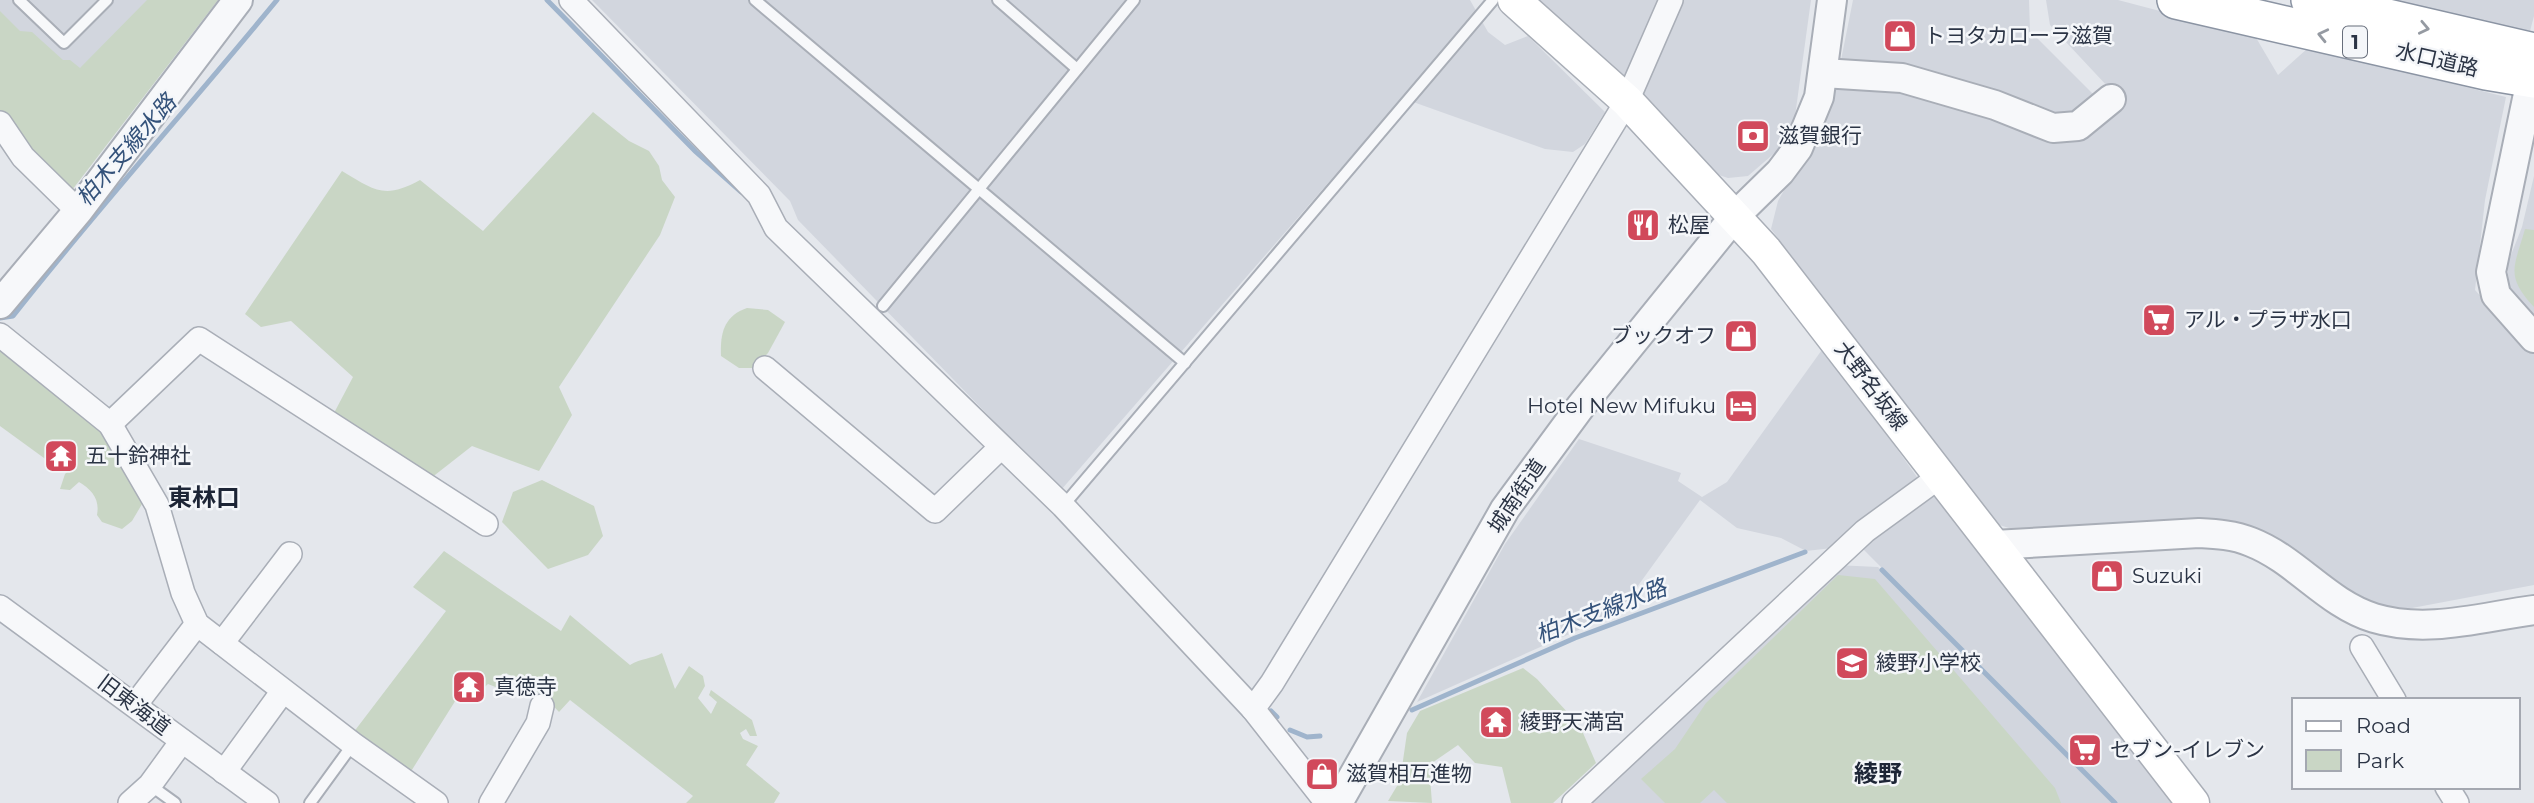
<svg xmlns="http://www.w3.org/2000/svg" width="2534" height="803" viewBox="0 0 2534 803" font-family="Montserrat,'Noto Sans JP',sans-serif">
<rect width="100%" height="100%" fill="#e4e7ec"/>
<!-- built -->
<g fill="#d2d6de">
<path d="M0,0H218L0,110Z"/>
<path d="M592,0H1470L1488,32L1505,45L1528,36L1605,112L1585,144L1573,152L1545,149L1402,98L1061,490L798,220L790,201Z"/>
<path d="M1524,0H1811L1792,138L1748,176L1728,178L1716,174L1640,93Z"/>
<path d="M1853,0H2029L2030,31L2096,97L2066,120L1841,60Z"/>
<path d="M2046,0H2118L2255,36L2278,75L2308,48L2506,97L2485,200L2475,290L2534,354V585L2396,611L2362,603L2277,542L2022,532L1996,524L1771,229L1778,201L1809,146L1832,88L1840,82L1902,89L2079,140L2124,104L2050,25Z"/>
<path d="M2392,0H2534V16L2530,31Z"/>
<path d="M2534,176V314L2510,292L2507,265L2522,227Z"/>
<path d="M1824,347L1917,477L1841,547L1806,551L1781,538L1737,528L1700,500L1619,612L1417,702L1505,544L1579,439L1681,473L1678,481L1702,497L1727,482Z"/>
<path d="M1934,489L2173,798L2172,803H2116L1860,546Z"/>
<path d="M1835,565L1878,567L2112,803H1584Z"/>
</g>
<!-- green -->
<g fill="#c9d6c5">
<path d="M147,0H218L69,194L29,152L0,110V11L20,31L32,32L63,60H70L80,68Z"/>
<path d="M593,112L629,141L649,151L659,166L662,180L675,197L660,235L559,387L572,415L539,471L472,446L426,482L334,413L353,377L291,321L261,327L245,314L342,171C374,190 384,200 420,180L483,231Z"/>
<path d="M2525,229L2534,230V307C2505,275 2514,268 2525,229Z"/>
<path d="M747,308L768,310L785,322L768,353L754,368H739L721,356C720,333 724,316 747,308Z"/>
<path d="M0,340L101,426L145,499L132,521L122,529L102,522L97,515C100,499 92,490 79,482L70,490L60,489L65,474L74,466L67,461L55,466L0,426Z"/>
<path d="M542,480L594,506L603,536L588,555L548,569L502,522L513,492Z"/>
<path d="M444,551L561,631L570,615L630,665C641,658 652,659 662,653L675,689L689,666L703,676L705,686L698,698L711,714L717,702L709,695L711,690L752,720L757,736H750L746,729L740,733L743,739L758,746L746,765L780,793L774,803H686L693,796L570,700L559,712L544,696L506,673L498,688L488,684L477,694L464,687L410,773L353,733L446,611L413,587Z"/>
<path d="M1838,575L1875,579L2055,788L2061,803H1727L1714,790L1700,803H1665L1641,779L1675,749L1706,703Z"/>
<path d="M1523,668L1537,679L1580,726L1596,763L1553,803H1511L1502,767L1475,763L1458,745L1429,765L1432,803L1388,801L1400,781L1407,733L1420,711Z"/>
</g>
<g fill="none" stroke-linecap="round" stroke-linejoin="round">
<!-- stream -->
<g stroke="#9fb4cc" stroke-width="5">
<path d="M547,0L696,152L741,192"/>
<path d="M0,318L13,316C98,208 190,106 277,0"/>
<path d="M1882,570L2115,803"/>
<path d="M1412,710L1575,638L1805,552"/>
<path d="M1271,711L1277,717"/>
<path d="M1290,730L1307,737L1320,736"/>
</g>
<!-- service casing -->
<g stroke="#a9aeb7" stroke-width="14">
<g id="service">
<path d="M19,0L64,43L107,0"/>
<path d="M755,0L1185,363"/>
<path d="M998,0L1077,69"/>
<path d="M883,306L1134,0"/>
<path d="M1063,506L1493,0"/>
<path d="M150,785L175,803"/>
<path d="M310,803L353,744"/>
</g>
</g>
<!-- minor casing -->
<g stroke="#a9aeb7" stroke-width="26">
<g id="minor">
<path d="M571,0L759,195L776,228L1063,506L1253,709L1327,803"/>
<path d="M0,123L23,157L78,211"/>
<path d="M0,335L110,424L157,505L183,593L197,624L353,744L436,803"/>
<path d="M765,368L935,511L1001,447"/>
<path d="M110,424L199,339L486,524"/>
<path d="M0,607L267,803"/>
<path d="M222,643L290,554"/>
<path d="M2362,647L2394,700"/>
<path d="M135,705L197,624"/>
<path d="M1253,709L1272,683L1627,101L1671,0"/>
<path d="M224,772L283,691"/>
<path d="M2447,787L2457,803"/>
<path d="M130,803L150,785L182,741"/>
<path d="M491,803L538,723L542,706"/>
<path d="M1574,803L1865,531L1939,477"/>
</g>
</g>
<!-- tertiary casing -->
<g stroke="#a9aeb7" stroke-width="32">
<g id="tertiary">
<path d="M2534,65L2491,272L2496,295L2534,338"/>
<path d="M1823,73L1902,78L1995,105L2053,128L2078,126L2111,99"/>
<path d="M0,304L78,211L238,0"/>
<path d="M1994,545L2199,533C2217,534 2234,535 2251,542C2297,560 2326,603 2374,618C2427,634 2481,617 2534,610"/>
<path d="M1338,803L1505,509L1581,406L1735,216L1780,172L1798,148L1819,97L1832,0"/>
</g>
</g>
<!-- secondary casing -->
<g stroke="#a9aeb7" stroke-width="35">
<path id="secondary" d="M1514,0L1627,101L1766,251L2193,803"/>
</g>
<!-- trunk casing -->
<g stroke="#8b94a3" stroke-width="40">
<g id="trunk">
<path d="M2176,0L2486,71L2534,79"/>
<path d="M2310,0L2534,52"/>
</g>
</g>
<!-- service -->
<use href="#service" stroke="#f7f8fa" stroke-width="10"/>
<!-- minor -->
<use href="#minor" stroke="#f7f8fa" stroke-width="23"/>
<!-- tertiary -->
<use href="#tertiary" stroke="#f7f8fa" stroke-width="28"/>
<!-- secondary -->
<use href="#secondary" stroke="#fff" stroke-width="32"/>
<!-- trunk -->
<use href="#trunk" stroke="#fff" stroke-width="37"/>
</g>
<!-- one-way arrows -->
<defs><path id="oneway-chevron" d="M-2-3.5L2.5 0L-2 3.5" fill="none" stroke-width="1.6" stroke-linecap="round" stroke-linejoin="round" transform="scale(1.75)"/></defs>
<g stroke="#959aa2">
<use href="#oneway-chevron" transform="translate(2424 28) rotate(12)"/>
<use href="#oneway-chevron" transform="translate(2323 35) rotate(-167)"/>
</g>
<!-- icons -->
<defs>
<g id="shop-square" transform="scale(1.75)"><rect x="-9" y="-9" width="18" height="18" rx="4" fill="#d1495b" stroke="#f4f6f9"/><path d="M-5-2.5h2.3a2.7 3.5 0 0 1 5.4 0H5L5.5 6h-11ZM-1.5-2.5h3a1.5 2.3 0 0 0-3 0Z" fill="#fff"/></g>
<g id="bank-square" transform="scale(1.75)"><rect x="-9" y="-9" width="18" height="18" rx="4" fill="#d1495b" stroke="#f4f6f9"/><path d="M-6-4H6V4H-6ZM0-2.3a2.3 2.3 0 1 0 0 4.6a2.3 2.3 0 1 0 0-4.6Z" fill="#fff"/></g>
<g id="restaurant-square" transform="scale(1.75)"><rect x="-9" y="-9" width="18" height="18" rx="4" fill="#d1495b" stroke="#f4f6f9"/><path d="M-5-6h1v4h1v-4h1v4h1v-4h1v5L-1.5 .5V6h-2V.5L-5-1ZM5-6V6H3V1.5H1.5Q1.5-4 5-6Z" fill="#fff"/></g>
<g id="supermarket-square" transform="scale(1.75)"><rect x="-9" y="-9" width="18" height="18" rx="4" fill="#d1495b" stroke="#f4f6f9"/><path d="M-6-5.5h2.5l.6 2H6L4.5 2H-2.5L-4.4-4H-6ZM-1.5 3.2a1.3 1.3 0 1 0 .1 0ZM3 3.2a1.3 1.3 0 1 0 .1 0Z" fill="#fff"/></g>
<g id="hotel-square" transform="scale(1.75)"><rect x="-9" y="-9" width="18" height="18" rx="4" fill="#d1495b" stroke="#f4f6f9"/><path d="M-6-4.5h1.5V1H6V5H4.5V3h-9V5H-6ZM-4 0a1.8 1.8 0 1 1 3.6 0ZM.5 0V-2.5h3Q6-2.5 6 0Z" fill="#fff"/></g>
<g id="temple-square" transform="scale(1.75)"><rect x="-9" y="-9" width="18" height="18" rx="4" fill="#d1495b" stroke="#f4f6f9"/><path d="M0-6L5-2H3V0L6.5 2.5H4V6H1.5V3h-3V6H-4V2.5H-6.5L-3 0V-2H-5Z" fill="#fff"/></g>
<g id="school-square" transform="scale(1.75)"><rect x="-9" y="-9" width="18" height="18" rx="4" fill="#d1495b" stroke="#f4f6f9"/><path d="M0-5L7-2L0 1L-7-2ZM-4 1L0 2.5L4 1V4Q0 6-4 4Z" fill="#fff"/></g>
</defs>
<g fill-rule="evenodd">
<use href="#shop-square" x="1900" y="36"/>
<use href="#bank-square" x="1753" y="136"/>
<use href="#restaurant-square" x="1643" y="225"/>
<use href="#supermarket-square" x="2159" y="320"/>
<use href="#shop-square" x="1741" y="336"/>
<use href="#hotel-square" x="1741" y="406"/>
<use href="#temple-square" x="61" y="456"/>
<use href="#shop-square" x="2107" y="576"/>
<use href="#school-square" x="1852" y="663"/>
<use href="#temple-square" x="469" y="687"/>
<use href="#temple-square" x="1496" y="722"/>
<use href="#supermarket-square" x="2085" y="750"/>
<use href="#shop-square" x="1322" y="774"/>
</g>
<g text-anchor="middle" stroke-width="5" stroke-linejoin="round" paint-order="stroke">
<!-- shield labels -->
<rect fill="#f4f6f9" stroke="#676e7b" stroke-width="2" x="2343" y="26.5" width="24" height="31" rx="5"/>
<g font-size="19" font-weight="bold" fill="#2b3445">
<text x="2355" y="49">1</text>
</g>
<!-- poi labels -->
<g font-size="21" fill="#2b3445" stroke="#f4f6f9" text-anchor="start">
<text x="1924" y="43">トヨタカローラ滋賀</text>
<text x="1778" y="143">滋賀銀行</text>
<text x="1668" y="232">松屋</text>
<text x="2184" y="327">アル・プラザ水口</text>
<text x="1716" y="343" text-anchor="end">ブックオフ</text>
<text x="1716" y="413" text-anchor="end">Hotel New Mifuku</text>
<text x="86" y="463">五十鈴神社</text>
<text x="2132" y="583">Suzuki</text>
<text x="1876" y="670">綾野小学校</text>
<text x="494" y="694">真徳寺</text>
<text x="1520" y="729">綾野天満宮</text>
<text x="2110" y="757">セブン-イレブン</text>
<text x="1346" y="781">滋賀相互進物</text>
</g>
<!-- street labels -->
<g font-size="21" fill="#2b3445" stroke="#f4f6f9">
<text transform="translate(2437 60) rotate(13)" y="7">水口道路</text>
<text transform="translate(1871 386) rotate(53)" y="7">大野名坂線</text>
<text transform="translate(1517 496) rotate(-56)" y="7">城南街道</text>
<text transform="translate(134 705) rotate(37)" y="7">旧東海道</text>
</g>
<!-- water labels -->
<g font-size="23" font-style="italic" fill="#34527a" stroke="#f4f6f9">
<text transform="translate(126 150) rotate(-49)" y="8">柏木支線水路</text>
<text transform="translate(1601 611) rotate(-21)" y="8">柏木支線水路</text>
</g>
<!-- quarter labels -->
<g font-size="24" font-weight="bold" fill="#1d2536" stroke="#f4f6f9">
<text x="204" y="506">東林口</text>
<text x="1878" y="782">綾野</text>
</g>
</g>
<!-- legend -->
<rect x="2292" y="698" width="228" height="91" fill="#f4f6f9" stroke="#a4a8b1" stroke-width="2"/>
<rect x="2306" y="721" width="35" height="10" fill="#ffffff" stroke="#a4a8b1" stroke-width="2"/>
<text x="2356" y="733" font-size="21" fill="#2b3445">Road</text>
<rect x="2306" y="750" width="35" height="21" fill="#c9d6c5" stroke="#a4a8b1" stroke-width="2"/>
<text x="2356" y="768" font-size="21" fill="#2b3445">Park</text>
</svg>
